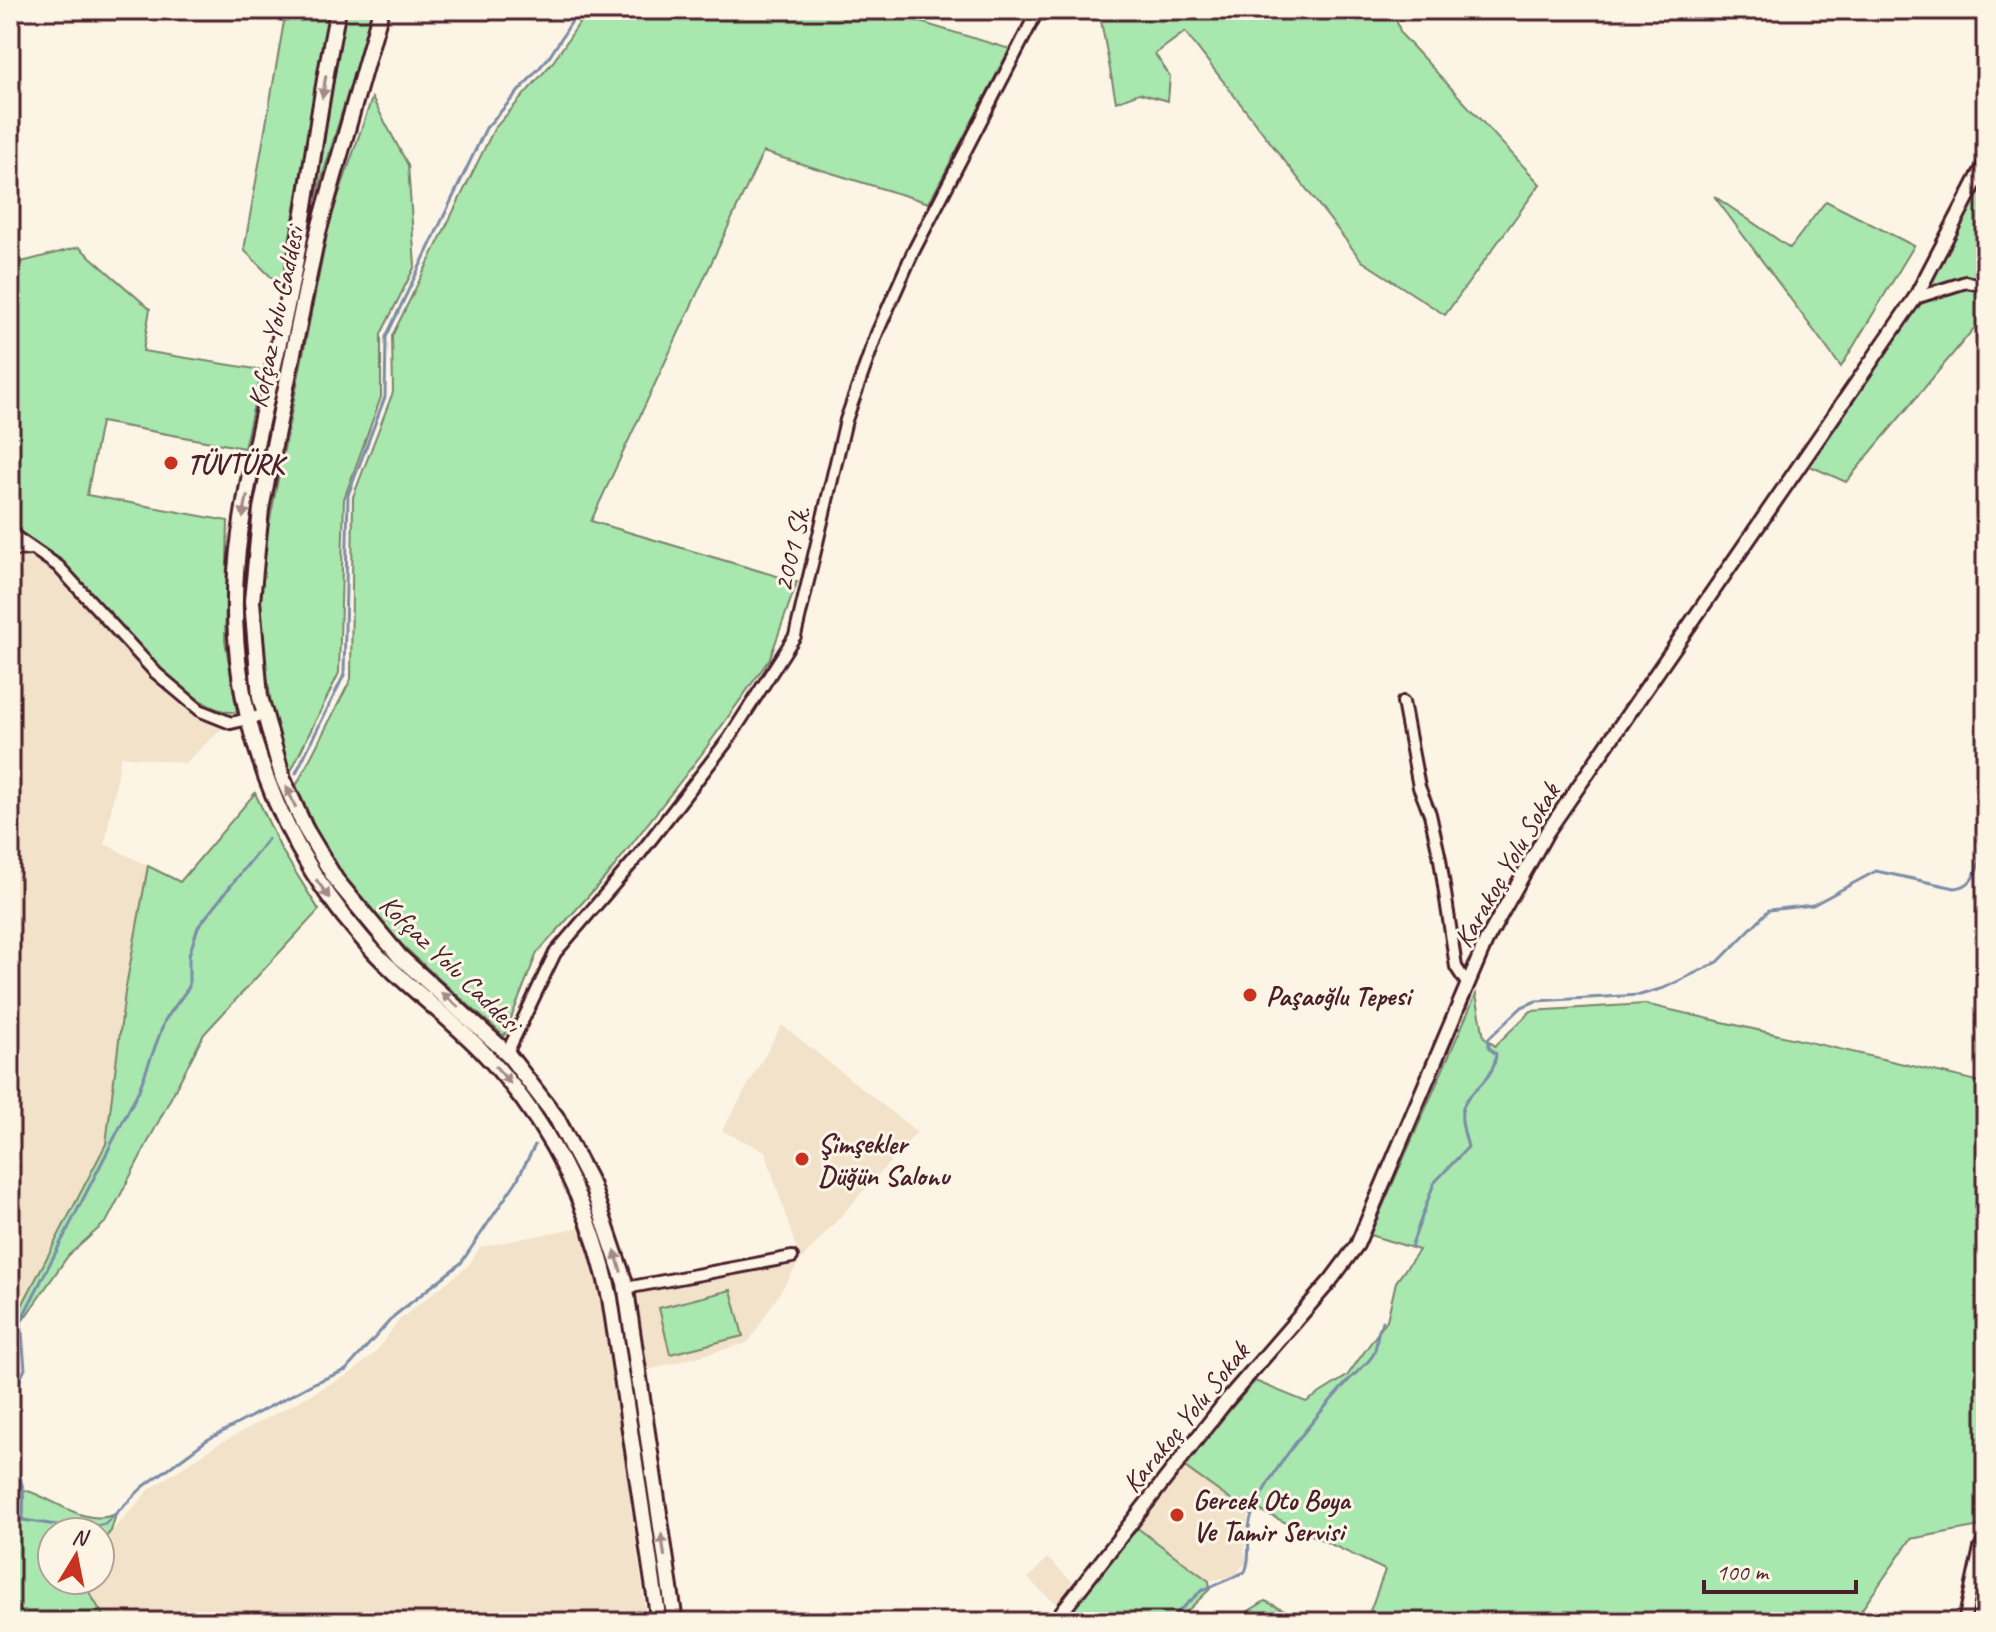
<svg xmlns="http://www.w3.org/2000/svg" width="1996" height="1632" viewBox="0 0 1996 1632" font-family="Caveat,sans-serif">
<rect width="100%" height="100%" fill="#fcf5e5"/>
<filter id="ink" filterUnits="userSpaceOnUse"><feTurbulence type="fractalNoise" baseFrequency=".0125" numOctaves="2"/><feDisplacementMap in="SourceGraphic" scale="16" xChannelSelector="R" yChannelSelector="G"/><feConvolveMatrix kernelMatrix="1 2 1 2 8 2 1 2 1" color-interpolation-filters="sRGB"/></filter>
<g filter="url(#ink)">
<!-- built -->
<g fill="#f1e2c9">
<path d="M13,555H34L54,569L160,688L195,717L223,728L185,763L121,756L105,844L148,866L125,992L106,1144L17,1317L18,1327L10,1326V558Z"/>
<path d="M782,1025L917,1132L800,1261L748,1343L648,1370L635,1292L800,1260L765,1151L722,1131Z"/>
<path d="M580,1227L601,1295L647,1622H107L82,1580H100V1544L150,1489L215,1446L351,1373L375,1353L399,1320L469,1265L480,1247Z"/>
<path d="M1182,1465L1249,1513L1244,1538L1246,1562L1235,1575L1209,1581L1136,1527Z"/>
<path d="M1047,1558L1073,1582L1056,1604L1028,1579Z"/>
</g>
<!-- green -->
<g fill="#a8e7ae" stroke="#79836c" stroke-width="2">
<path d="M286,10H330L281,287L244,250Z"/>
<path d="M345,10H373L315,201Z"/>
<path d="M588,10H880L1010,49L929,203L763,152L591,521L797,582L770,658L701,755L610,872L537,953L504,1036C441,980 367,923 325,848C314,828 306,806 296,786L351,679L353,497L393,392L392,336L494,129L553,62Z"/>
<path d="M1099,10H1393L1401,34L1540,184L1445,315L1362,261L1185,32L1155,54L1170,76L1168,101L1139,93L1116,102Z"/>
<path d="M372,98L408,165L415,266L381,334V397L344,499L339,673L290,773L271,704L264,658L261,601L265,544L330,220Z"/>
<path d="M1986,178V281L1925,291Z"/>
<path d="M1714,196L1790,248L1826,201L1914,246L1841,367Z"/>
<path d="M79,247L150,309L143,351L262,370L244,448L101,422L87,495L228,521L225,640L237,712C186,718 99,596 61,564C45,551 27,540 10,528V265Z"/>
<path d="M1966,286L1986,290V314L1846,482L1810,466L1919,302Z"/>
<path d="M255,793L281,849L319,910L204,1034L107,1221L68,1256L18,1327L16,1317L106,1144L125,992L148,866L180,882Z"/>
<path d="M1476,994L1484,1037L1495,1046L1531,1011L1645,1004L1986,1083V1525L1911,1539L1853,1622H1366L1385,1570L1257,1509L1249,1513L1182,1465L1255,1381L1306,1402L1347,1376L1387,1320L1396,1282L1419,1250L1370,1235Z"/>
<path d="M731,1290L743,1336L670,1354L659,1308Z"/>
<path d="M21,1489C53,1496 82,1528 116,1514L111,1531L100,1544V1532H52V1580H82L107,1622H10V1504Z"/>
<path d="M1136,1527L1209,1581L1210,1589L1176,1622H1061Z"/>
<path d="M1265,1601L1310,1622H1231Z"/>
</g>
<g fill="none" stroke-linecap="round" stroke-linejoin="round">
<!-- stream -->
<g stroke="#7b8ca8" stroke-width="3">
<path d="M296,773L344,675L348,495L385,397L386,337L486,128L550,56L579,10"/>
<path d="M1411,1247L1434,1183L1468,1147C1466,1139 1463,1130 1462,1121C1458,1090 1493,1089 1496,1054L1489,1048L1488,1039L1522,1007L1536,1001L1640,995L1664,988L1718,962L1769,910L1813,905L1876,871L1955,888C1978,886 1976,863 1986,847"/>
<path d="M10,1398L25,1369L21,1320L139,1090L165,1020L189,987V955L198,927L268,839"/>
<path d="M10,1462C26,1478 24,1498 23,1520L10,1522"/>
<path d="M23,1520L83,1529L105,1524L143,1487L207,1440L314,1383L346,1370L394,1316L461,1263L516,1182L535,1145"/>
<path d="M1167,1622L1201,1591L1245,1572C1253,1554 1244,1532 1253,1512C1274,1465 1313,1420 1347,1382C1355,1373 1367,1365 1373,1355C1379,1343 1375,1333 1383,1321"/>
</g>
<!-- minor casing -->
<g stroke="#4a1f2b" stroke-width="16">
<g id="minor">
<path d="M1915,298L1966,282L1986,286"/>
<path d="M10,533L58,566L156,673L201,711L231,723L264,715"/>
<path d="M10,550L32,549"/>
<path d="M1403,702L1419,787L1430,814L1440,859L1456,967L1468,985"/>
<path d="M507,1053L555,953L639,855L728,740L795,636L846,420L877,333L913,252L1038,10"/>
<path d="M626,1288L792,1257"/>
<path d="M1964,1622L1980,1548L1986,1537"/>
</g>
</g>
<!-- tertiary casing -->
<g stroke="#4a1f2b" stroke-width="18">
<path id="tertiary" d="M1054,1622L1227,1400L1331,1280L1357,1245L1486,941L1547,832L1915,298L1986,162"/>
</g>
<!-- secondary casing -->
<g stroke="#4a1f2b" stroke-width="20">
<g id="secondary">
<path d="M338,10C318,103 309,198 290,291C274,372 251,453 240,534C219,680 265,826 361,937C396,979 442,1010 480,1049C547,1118 590,1204 610,1298L659,1622"/>
<path d="M381,10L317,236L261,509L252,601L260,697L283,779L305,828L336,880L400,957L507,1053L556,1117L592,1186L625,1283L675,1622"/>
</g>
</g>
<!-- minor -->
<use href="#minor" stroke="#fcf5e5" stroke-width="10"/>
<!-- tertiary -->
<use href="#tertiary" stroke="#fcf5e5" stroke-width="12"/>
<!-- secondary -->
<use href="#secondary" stroke="#fcf5e5" stroke-width="14"/>
</g>
<!-- one-way arrows -->
<defs><path id="oneway-solid" d="M-6-.8H1V-3.2L6.5 0L1 3.2V.8H-6Z" transform="scale(2)"/></defs>
<g fill="#a38a88">
<use href="#oneway-solid" transform="translate(324 87) rotate(99)"/>
<use href="#oneway-solid" transform="translate(245 507) rotate(101)"/>
<use href="#oneway-solid" transform="translate(291 797) rotate(-114)"/>
<use href="#oneway-solid" transform="translate(323 889) rotate(54)"/>
<use href="#oneway-solid" transform="translate(450 1000) rotate(-140)"/>
<use href="#oneway-solid" transform="translate(503 1075) rotate(49)"/>
<use href="#oneway-solid" transform="translate(618 1261) rotate(-106)"/>
<use href="#oneway-solid" transform="translate(663 1545) rotate(-98)"/>
</g>
</g>
<!-- markers -->
<g fill="#c8321e" stroke="#fcf5e5" stroke-width="3">
<circle cx="171" cy="463" r="8"/>
<circle cx="1250" cy="995" r="8"/>
<circle cx="802" cy="1159" r="8"/>
<circle cx="1177" cy="1515" r="8"/>
</g>
<g text-anchor="middle" stroke-width="6" stroke-linejoin="round" paint-order="stroke">
<!-- street labels -->
<g font-size="28" fill="#4a1f2b" stroke="#fcf5e5">
<text transform="translate(275 317) rotate(-78)" y="10">Kofçaz Yolu Caddesi</text>
<text transform="translate(791 549) rotate(-77)" y="10">2001 Sk.</text>
<text transform="translate(1506 865) rotate(-60)" y="10">Karakoç Yolu Sokak</text>
<text transform="translate(451 963) rotate(44)" y="10">Kofçaz Yolu Caddesi</text>
<text transform="translate(1185 1417) rotate(-51)" y="10">Karakoç Yolu Sokak</text>
</g>
<!-- poi labels -->
<g font-size="28" font-weight="bold" fill="#4a1f2b" stroke="#fcf5e5" text-anchor="start">
<text x="187" y="473">TÜVTÜRK</text>
<text x="1266" y="1005">Paşaoğlu Tepesi</text>
<text x="818" y="1153">Şimşekler<tspan x="818" dy="32">Düğün Salonu</tspan></text>
<text x="1193" y="1509">Gercek Oto Boya<tspan x="1193" dy="32">Ve Tamir Servisi</tspan></text>
</g>
</g>
<!-- margin -->
<rect width="1996" height="1632" fill="none" stroke="#fcf5e5" stroke-width="40"/>
<rect x="20" y="20" width="1956" height="1592" fill="none" stroke="#4a1f2b" stroke-width="3" filter="url(#ink)"/>
<!-- north arrow -->
<g transform="translate(76 1556) rotate(10)"><circle r="38" fill="#fcf5e5" stroke="#b59f9b" stroke-width="2"/>
<path d="M0-6L14 30L0 20L-14 30Z" fill="#c8321e"/>
<text y="-12" font-size="22" font-weight="bold" text-anchor="middle" fill="#4a1f2b">N</text>
</g>
<!-- scale -->
<path d="M1704 1580v12h152v-12" fill="none" stroke="#4a1f2b" stroke-width="4"/>
<text x="1716" y="1580" font-size="24" fill="#4a1f2b" stroke="#fcf5e5" stroke-width="6" paint-order="stroke">100 m</text>
</svg>
